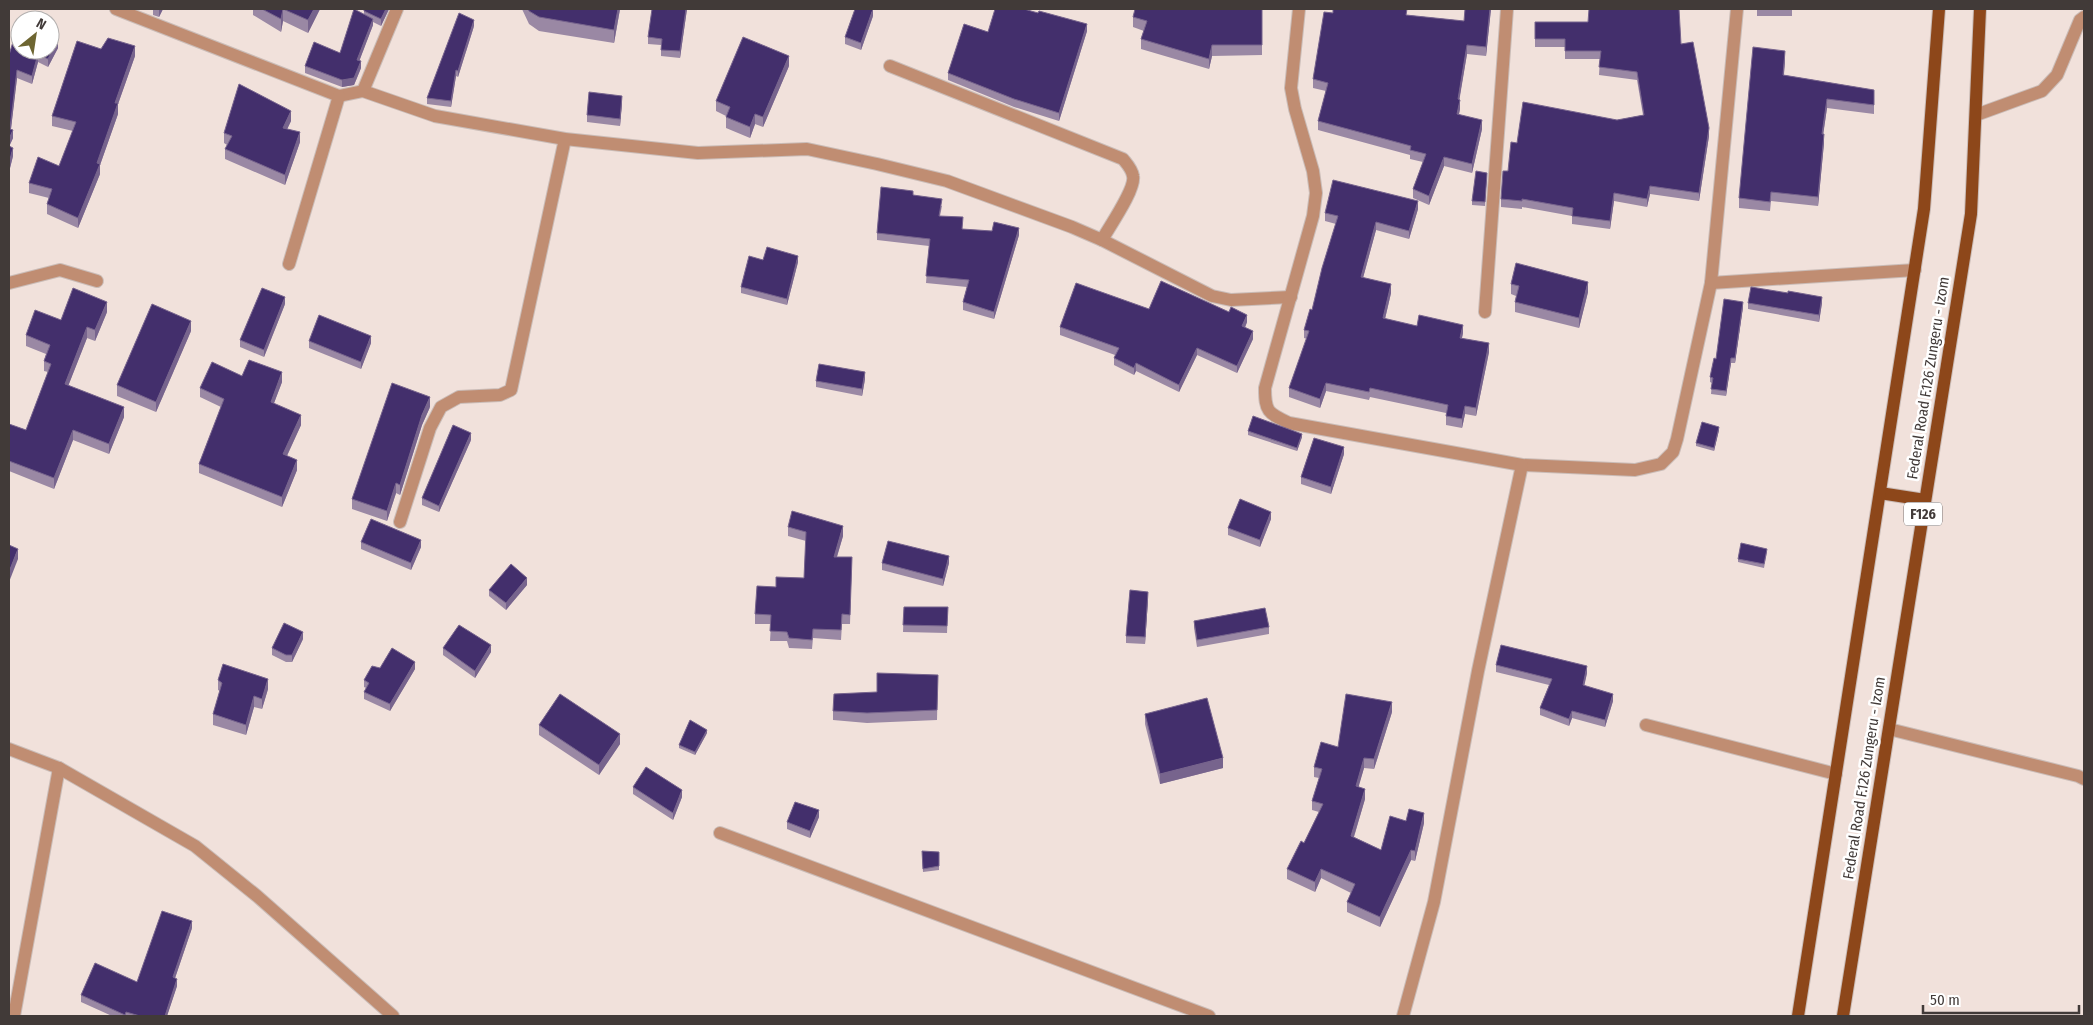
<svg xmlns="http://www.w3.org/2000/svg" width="2093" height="1025" viewBox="0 0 2093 1025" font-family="'Fira Sans Condensed',sans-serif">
<rect width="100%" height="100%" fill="#f1e1db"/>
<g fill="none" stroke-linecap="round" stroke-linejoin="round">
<!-- minor casing -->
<g stroke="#cabcb7" stroke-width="14">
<g id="minor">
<path d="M116,9L339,96L363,91L435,116L565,139L698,153L807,149L877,164L947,181L1072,227L1102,240L1212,296L1231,300L1291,297"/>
<path d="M1299,9L1291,88L1295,109L1313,171L1316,193L1313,216L1265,388C1265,412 1268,413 1289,423L1522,465L1635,470L1661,464L1673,452L1677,439L1711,283L1737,9"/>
<path d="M890,66L1123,159C1127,164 1132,169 1133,176C1136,189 1109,227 1102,240"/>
<path d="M363,91L397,9"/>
<path d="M1976,115L2042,91L2057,75L2080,20L2084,17"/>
<path d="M289,264L339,96"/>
<path d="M9,283L60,270L97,281"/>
<path d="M1711,283L1915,270"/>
<path d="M1485,312L1507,9"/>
<path d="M400,522L430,428L441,407L459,397L500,395L511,390L565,139"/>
<path d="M1646,725L1836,774"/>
<path d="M1889,729L2078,776L2084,779"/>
<path d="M9,749L59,768L195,846L257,896L393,1016"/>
<path d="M720,833L1209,1016"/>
<path d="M14,1016L59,768"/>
<path d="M1403,1016L1434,902L1478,671L1522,465"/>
</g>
</g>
<!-- major casing -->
<g stroke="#cabcb7" stroke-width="14">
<g id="major">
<path d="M1880,493L1925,500"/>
<path d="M1798,1016L1924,209L1939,9"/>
<path d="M1843,1016L1971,214L1980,9"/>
</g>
</g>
<!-- minor -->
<use href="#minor" stroke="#c08d72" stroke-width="12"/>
<!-- major -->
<use href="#major" stroke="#8d471a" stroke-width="12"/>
</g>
<!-- wall -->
<g fill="#9a88a4">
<path d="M153,9H163L159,17L153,15Z"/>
<path d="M253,9H320L308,33L283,21L281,32L253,15Z"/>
<path d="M389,9L381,26L373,22V25L359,61L361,68L354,85L342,87L305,73V66L340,53L364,14V11Z"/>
<path d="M522,9H620L614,43L539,31L529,24Z"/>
<path d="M687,9L680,58L661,56V45L648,44V37Z"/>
<path d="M1262,9V55L1212,56L1209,69L1141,49V39L1144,31L1133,27V17Z"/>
<path d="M1491,9L1486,56L1467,54L1459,100L1460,109L1459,114L1482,129L1472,173L1444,166L1429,205L1413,198V189L1423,162L1410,159V155L1318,130V121L1326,91L1313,88V79L1333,13L1407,15L1464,21Z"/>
<rect x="1757" y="9" width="35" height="7"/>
<path d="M873,16L861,50L845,44V37Z"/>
<path d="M1535,22L1681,44L1709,136L1699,201L1650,194L1647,207L1614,201L1610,229L1572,224V216L1522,207V209L1501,207V199L1517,143L1617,120L1643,115L1637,80L1599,75L1600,59H1565V47H1535Z"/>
<path d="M474,26L458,77L456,76L451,107L427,104V98Z"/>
<path d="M1087,31L1059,121L1014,107L948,80V73L988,32Z"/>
<path d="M58,48L48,67L38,62L32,84L17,78L11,129L13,138L9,146L13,156L9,172V55Z"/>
<path d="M101,49L135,56L118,104V114L100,165V174L78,228L47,214V204L49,198L29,193V183L59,166L73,131L52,126V116Z"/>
<path d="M1785,60L1784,75L1874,90V114L1827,108L1823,134L1824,143L1818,206L1771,201L1770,211L1739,208V198Z"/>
<path d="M789,66L763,127L755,124L750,138L726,128V116L716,111V101Z"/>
<path d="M622,103L620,126L587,122V115Z"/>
<path d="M291,121L287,129L300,142L285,185L225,159V149L227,145L224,143V133Z"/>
<path d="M1487,173L1485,206L1472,205V201Z"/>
<path d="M913,195L942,206L940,216L963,229L1019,235L994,319L963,310V302L967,287L926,283L929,246L877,240V233Z"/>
<path d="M1418,209L1409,239L1376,230L1363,278L1391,293L1385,319L1417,326L1463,333L1462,338L1489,352L1476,416L1465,414L1462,428L1446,425V413L1370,397L1369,400L1326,391L1320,408L1289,397V388L1307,339L1304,338V330L1312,310L1336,224L1325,221V213Z"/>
<path d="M763,260L798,262L787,305L741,293V287Z"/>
<path d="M1511,284L1588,292L1579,328L1515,312V302L1516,296L1511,294Z"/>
<path d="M1748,303H1822L1819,322L1748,309Z"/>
<path d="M285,304L264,357L240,347V340Z"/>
<path d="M1743,307L1735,363H1731L1726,396L1711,394L1712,383L1710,382V377L1716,359Z"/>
<path d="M107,312L95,341L87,338L68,386L124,417L109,454L73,440L54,489L9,471V424L26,430L48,372L44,371V361L46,354L26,346V335Z"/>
<path d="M1247,322L1245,328L1253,339L1237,373L1197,355L1179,392L1136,371L1134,375L1114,365V358L1115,355L1060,335V327Z"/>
<path d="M191,331L156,412L117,396V385Z"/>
<path d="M309,341L371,343L361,369L309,348Z"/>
<path d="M242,376L282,382L274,403L301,425L287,456L297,470L282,507L199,473V464L221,407L200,397V388Z"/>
<path d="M865,379L862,396L816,387V381Z"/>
<path d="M430,407L422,425L400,495L396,493L387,521L352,509V499Z"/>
<path d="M1719,430L1714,451L1696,446V443Z"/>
<path d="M1248,431L1302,437L1297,451L1248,435Z"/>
<path d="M471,440L439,512L422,505V498Z"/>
<path d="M1344,454L1331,494L1301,484V477Z"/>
<path d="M1271,519L1260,547L1228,535V528Z"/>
<path d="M788,527L843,536L837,557H852L850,624H842L841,640L813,638L812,649L789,648L787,641H770L771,624H755V614L776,587L804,578L806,541L788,536Z"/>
<path d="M361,542L421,547L411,570L361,549Z"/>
<path d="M1767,552L1764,568L1738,562V559Z"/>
<path d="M882,563H949L943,586L882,570Z"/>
<path d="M527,585L506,610L489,596V590Z"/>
<path d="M1148,599L1145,644L1126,643V636Z"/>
<path d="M904,607H948L947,633L903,632Z"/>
<path d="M1194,621L1269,627V634L1197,647L1194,628Z"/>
<path d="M303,639L292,662H286L272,655V648Z"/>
<path d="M443,648L491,652L475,678L443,655Z"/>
<path d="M1496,665L1587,673L1584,685L1613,701L1605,727L1572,718L1569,726L1540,715V708L1549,685L1496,672Z"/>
<path d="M380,668L415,669L390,711L364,699V692L366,688L364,687V680Z"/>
<path d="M938,675L937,720L867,723L833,720V711L877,692Z"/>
<path d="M218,680L268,689L262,709L254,707L246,735L213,725V714L220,691L218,690Z"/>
<path d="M1392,712L1374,769L1364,768L1358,787L1365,799L1354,837L1381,850L1406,821L1424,823L1415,861L1411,860L1380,927L1347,912V902L1351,893L1321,878L1315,892L1287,879V869L1304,843L1319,812L1312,810V801L1319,778L1314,777V767L1338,747Z"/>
<path d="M1145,714L1223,768L1160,784L1145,724Z"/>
<path d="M539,725L620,744L599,775L539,735Z"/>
<path d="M707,733L695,755L679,748V745Z"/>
<path d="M633,787L682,797L673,820L633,794Z"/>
<path d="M819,817L810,838L787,829V822Z"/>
<path d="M939,852V870L923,872L922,854Z"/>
<path d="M192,928L175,978L177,986L167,1016H112L81,1002V995L137,982Z"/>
</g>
<!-- shaded-wall -->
<g fill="#77648d">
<path d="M159,9H163L159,17Z"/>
<path d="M283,9V21L281,32V19Z"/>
<path d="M314,9H320L308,33V20Z"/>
<path d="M386,9H389L381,26V19Z"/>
<path d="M618,9H620L614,43V30Z"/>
<path d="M686,9H687L680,58V51Z"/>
<path d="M873,9V16L861,50V43Z"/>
<path d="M1490,9H1491L1486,56V47Z"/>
<path d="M373,19V25L357,67V60Z"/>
<path d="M474,20V26L458,77V71Z"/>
<path d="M1087,24V31L1059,121V113Z"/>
<path d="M58,40V48L48,67V59Z"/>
<path d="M1212,45V56L1209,69V59Z"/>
<path d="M1467,45V54L1458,108V99Z"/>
<path d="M135,46V56L118,104V114L100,165V174L78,228V218L115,103Z"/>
<path d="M1785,51V60L1783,84V75Z"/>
<path d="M38,54V62L32,84V76Z"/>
<path d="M789,56V66L763,127V117Z"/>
<path d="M361,61V68L354,85L342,87V80Z"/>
<path d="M17,70V78L10,137V129Z"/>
<path d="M456,70V76L451,107V101Z"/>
<path d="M622,96V103L620,126V119Z"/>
<path d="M1827,99V108L1822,143V134Z"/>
<path d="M1460,100V109L1457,123V114Z"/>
<path d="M291,111V121L283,138V128Z"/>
<path d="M755,114V124L750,138V127Z"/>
<path d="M1482,120V129L1472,173V164Z"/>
<path d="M1709,128V136L1699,201V193Z"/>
<path d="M13,130V138L9,147V139Z"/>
<path d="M300,132V142L285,185V175Z"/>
<path d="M1824,134V143L1818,206V197Z"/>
<path d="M13,148V156L9,172V163Z"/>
<path d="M1444,157V166L1429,205V196Z"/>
<path d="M1650,186V194L1647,207V199Z"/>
<path d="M1614,193V201L1610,229V221Z"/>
<path d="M1418,201V209L1409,239V231Z"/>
<path d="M1376,222V230L1361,285V277Z"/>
<path d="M1019,228V235L994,319V312Z"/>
<path d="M798,256V262L787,305V299Z"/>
<path d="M1588,282V292L1579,328V318Z"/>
<path d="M1391,284V293L1383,327V318Z"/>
<path d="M285,297V304L264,357V350Z"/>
<path d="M1822,297V303L1819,322V315Z"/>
<path d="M107,302V312L95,341V330Z"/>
<path d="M1743,302V307L1735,363V358Z"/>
<path d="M1247,315V322L1242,334V326Z"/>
<path d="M191,321V331L156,412V402Z"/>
<path d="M1463,325V333L1460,346V338Z"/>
<path d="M87,327V338L65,394V384Z"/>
<path d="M1253,331V339L1237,373V366Z"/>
<path d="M371,336V343L361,369V362Z"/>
<path d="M1489,343V352L1476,416V408Z"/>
<path d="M1197,348V355L1179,392V385Z"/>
<path d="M1731,358V363L1726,396V391Z"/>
<path d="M1136,363V371L1134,375V368Z"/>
<path d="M282,372V382L271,411V402Z"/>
<path d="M865,372V379L862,396V389Z"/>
<path d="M1326,383V391L1320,408V399Z"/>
<path d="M430,397V407L422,425L400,495V485L422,415Z"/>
<path d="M1465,406V414L1462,428V419Z"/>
<path d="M124,407V417L109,454V444Z"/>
<path d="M301,415V425L283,464V454Z"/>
<path d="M1719,427V430L1714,451V448Z"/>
<path d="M73,430V440L54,489V478Z"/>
<path d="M471,433V440L439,512V506Z"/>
<path d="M1302,434V437L1297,451V448Z"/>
<path d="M1344,447V454L1331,494V487Z"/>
<path d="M297,460V470L282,507V497Z"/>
<path d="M396,483V493L387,521V511Z"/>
<path d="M1271,512V519L1260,547V540Z"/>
<path d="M843,526V536L834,566V557Z"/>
<path d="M421,540V547L411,570V563Z"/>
<path d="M18,549V559L9,582V572Z"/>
<path d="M949,556V563L943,586V579Z"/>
<path d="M527,578V585L506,610V603Z"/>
<path d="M1148,592V599L1145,644V637Z"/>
<path d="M303,632V639L292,662V655Z"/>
<path d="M491,645V652L475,678V671Z"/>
<path d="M415,662V669L390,711V704Z"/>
<path d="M1587,666V673L1583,692V685Z"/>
<path d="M268,679V689L262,709V699Z"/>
<path d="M1613,694V701L1605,727V720Z"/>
<path d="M254,696V707L246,735V725Z"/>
<path d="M1392,702V712L1374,769V759Z"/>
<path d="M1572,711V718L1569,726V719Z"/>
<path d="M707,730V733L695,755V752Z"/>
<path d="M620,734V744L599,775V765Z"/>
<path d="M1223,758V768L1160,784V774Z"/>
<path d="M1364,758V768L1356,796V786Z"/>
<path d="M1365,789V799L1351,846V836Z"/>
<path d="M682,790V797L673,820V813Z"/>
<path d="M819,810V817L810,838V831Z"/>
<path d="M1424,813V823L1415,861V851Z"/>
<path d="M1411,850V860L1380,927V917Z"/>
<path d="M1321,869V878L1315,892V882Z"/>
<path d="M192,921V928L173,984V977Z"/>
<path d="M177,979V986L167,1016H165Z"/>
</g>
<!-- building -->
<g fill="#432f6c" stroke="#77648d">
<path d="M262,9H314L308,20L283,9L281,19Z"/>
<path d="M354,9L373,19L357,60L361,61L354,78L342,80L305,66L314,42L340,53Z"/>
<path d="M364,9H386L381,19L364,11Z"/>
<path d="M528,9H618L614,30L539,17L529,11Z"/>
<path d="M652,9H686L680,51L661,50L662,39L648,37Z"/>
<path d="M855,9H873L861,43L845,37Z"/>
<path d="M995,9H1024L1038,13L1039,11L1087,24L1059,113L1014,99L948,73L964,24L988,32Z"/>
<path d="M1135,9H1262V45H1212L1209,59L1141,39L1147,21L1133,17Z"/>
<path d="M1333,9H1407L1406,15L1464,21L1465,9H1490L1486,47L1467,45L1458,99L1460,100L1457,114L1482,120L1472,164L1444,157L1429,196L1413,189L1426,154L1410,150L1411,146L1318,121L1328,83L1313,79L1324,12L1333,13Z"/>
<path d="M1589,9H1679L1681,44L1693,42L1709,128L1699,193L1650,186L1647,199L1614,193L1610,221L1572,216L1573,208L1522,199V201L1501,199L1503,171H1508L1511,142L1517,143L1523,102L1617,120L1644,115L1637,72L1599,67L1601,51H1565V39H1535V22H1588Z"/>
<path d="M459,13L474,20L458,71L456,70L451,101L427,98Z"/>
<path d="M20,19L23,20H20V50H50V35L58,40L48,59L38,54L32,76L17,70L10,129L13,130L9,139V55Z"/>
<path d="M743,37L789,56L763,117L755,114L750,127L726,117L730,107L716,101Z"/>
<path d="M108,38L135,46L115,103H118L97,163L100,164L78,218L47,204L52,189L29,183L38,157L59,166L76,122L52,116L77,41L101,49Z"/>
<path d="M1753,47L1785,51L1783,75L1874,90V105L1827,99L1822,134H1824L1818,197L1771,192L1770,202L1739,198Z"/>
<path d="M239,84L291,111L283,128L300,132L285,175L225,149L232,136L224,133Z"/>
<path d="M589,92L622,96L620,119L587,115Z"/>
<path d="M9,146L13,148L9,163Z"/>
<path d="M1476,171L1487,173L1485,202L1472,201Z"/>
<path d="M1333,180L1418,201L1409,231L1376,222L1361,277L1391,284L1383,318L1417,326L1419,315L1463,325L1460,338L1489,343L1476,408L1465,406L1462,419L1446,416L1448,405L1370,388L1369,392L1326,383L1320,399L1289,388L1309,331L1304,330L1310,309L1312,310L1322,268L1338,216L1325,213Z"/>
<path d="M881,187L913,191V195L942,199L939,216L963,217L962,229L992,231L994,222L1019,228L994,312L963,302L969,280L926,276L930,239L877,233Z"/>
<path d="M767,247L798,256L787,299L741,287L749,256L763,260Z"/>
<path d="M1516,263L1588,282L1579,318L1515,302L1519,286L1511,284Z"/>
<path d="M1161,281L1229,312L1231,307L1247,315L1242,326L1253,331L1237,366L1197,348L1179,385L1136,363L1134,368L1114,358L1119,348L1060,327L1076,283L1149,309Z"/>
<path d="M1751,287L1788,293V291L1822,297L1819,315L1748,303Z"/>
<path d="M73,288L107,302L95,330L87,327L65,384L124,407L109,444L73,430L54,478L9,461V424L26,430L51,364L44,361L50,345L26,335L35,310L61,320Z"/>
<path d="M262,288L285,297L264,350L240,340Z"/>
<path d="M1724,299L1743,302L1735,358H1731L1726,391L1711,389L1713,378L1710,377L1714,358L1716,359Z"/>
<path d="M152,304L191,321L156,402L117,385Z"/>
<path d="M319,315L371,336L361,362L309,341Z"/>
<path d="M249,360L282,372L271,402L301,415L283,454L297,460L282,497L199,464L224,399L200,388L212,362L242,376Z"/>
<path d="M819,364L865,372L862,389L816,381Z"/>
<path d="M392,383L430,397L422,415L400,485L396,483L387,511L352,499Z"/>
<path d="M1253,416L1302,434L1297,448L1248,431Z"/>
<path d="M1702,422L1719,427L1714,448L1696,443Z"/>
<path d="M453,425L471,433L439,506L422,498Z"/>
<path d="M1314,438L1344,447L1331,487L1301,477Z"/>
<path d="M1240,499L1271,512L1260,540L1228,528Z"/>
<path d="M792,511L843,526L834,557H852L850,615L842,614L841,630L813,629L812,640L789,638L787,632L770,631L771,615L755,614L757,586L776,587V577L804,578L806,532L788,527Z"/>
<path d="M371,519L421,540L411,563L361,542Z"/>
<path d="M888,541L949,556L943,579L882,563Z"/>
<path d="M1741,543L1767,549L1764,564L1738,559Z"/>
<path d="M9,545L18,549L9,572Z"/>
<path d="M511,564L527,578L506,603L489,590Z"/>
<path d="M1130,590L1148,592L1145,637L1126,636Z"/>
<path d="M904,607H948L947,626L903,625Z"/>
<path d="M1265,608L1269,627L1197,640L1194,621Z"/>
<path d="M284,623L303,632L292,655H286L272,648Z"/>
<path d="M459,625L491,645L475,671L443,648Z"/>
<path d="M1501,645L1587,666L1583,685L1613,694L1605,720L1572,711L1569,719L1540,708L1552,679L1496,665Z"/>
<path d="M392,648L415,662L390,704L364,692L369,683L364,680L372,666L380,668Z"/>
<path d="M223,664L268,679L262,699L254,696L246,725L213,714L222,683L218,680Z"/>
<path d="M877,673L938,675L937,710L867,713L833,711L834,694L877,692Z"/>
<path d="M560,694L620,734L599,765L539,725Z"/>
<path d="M1346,694L1392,702L1374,759L1364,758L1356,786L1365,789L1351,836L1381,850L1390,816L1406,821L1409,809L1424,813L1415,851L1411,850L1380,917L1347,902L1355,884L1321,869L1315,882L1287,869L1301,841L1304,843L1323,804L1312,801L1322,769L1314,767L1321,742L1338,747Z"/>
<path d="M1207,698L1223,758L1160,774L1145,714Z"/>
<path d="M690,720L707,730L695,752L679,745Z"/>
<path d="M646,767L682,790L673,813L633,787Z"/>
<path d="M795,802L819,810L810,831L787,822Z"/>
<path d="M922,851L939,852V866L923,869Z"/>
<path d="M162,911L192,921L173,977L177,979L165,1016H140L126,1012L125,1015L81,995L95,963L137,982Z"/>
</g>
<g text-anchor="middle" stroke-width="5" stroke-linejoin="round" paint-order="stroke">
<!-- shield labels -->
<rect fill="#fff" stroke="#7a7574" stroke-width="1" x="1904" y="502.5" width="38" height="23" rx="4"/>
<g font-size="14" font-weight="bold" fill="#413a38">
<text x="1923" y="519">F126</text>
</g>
<!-- street labels -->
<g font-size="15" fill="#413a38" stroke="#fff">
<text transform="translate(1928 378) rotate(-81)" y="5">Federal Road F.126 Zungeru - Izom</text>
<text transform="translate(1864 778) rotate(-81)" y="5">Federal Road F.126 Zungeru - Izom</text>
</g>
</g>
<!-- border -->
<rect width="2093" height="1025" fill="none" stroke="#413a38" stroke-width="20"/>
<!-- north arrow -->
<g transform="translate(35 35) rotate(30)"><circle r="24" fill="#ffffff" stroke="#b3b0af"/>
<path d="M0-4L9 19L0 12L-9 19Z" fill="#6d6531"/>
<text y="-8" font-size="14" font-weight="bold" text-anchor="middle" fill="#413a38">N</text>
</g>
<!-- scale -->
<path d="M1923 1005v8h156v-8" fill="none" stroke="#413a38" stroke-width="2.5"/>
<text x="1930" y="1005" font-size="15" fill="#413a38" stroke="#ffffff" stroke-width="4" paint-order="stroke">50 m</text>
</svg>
